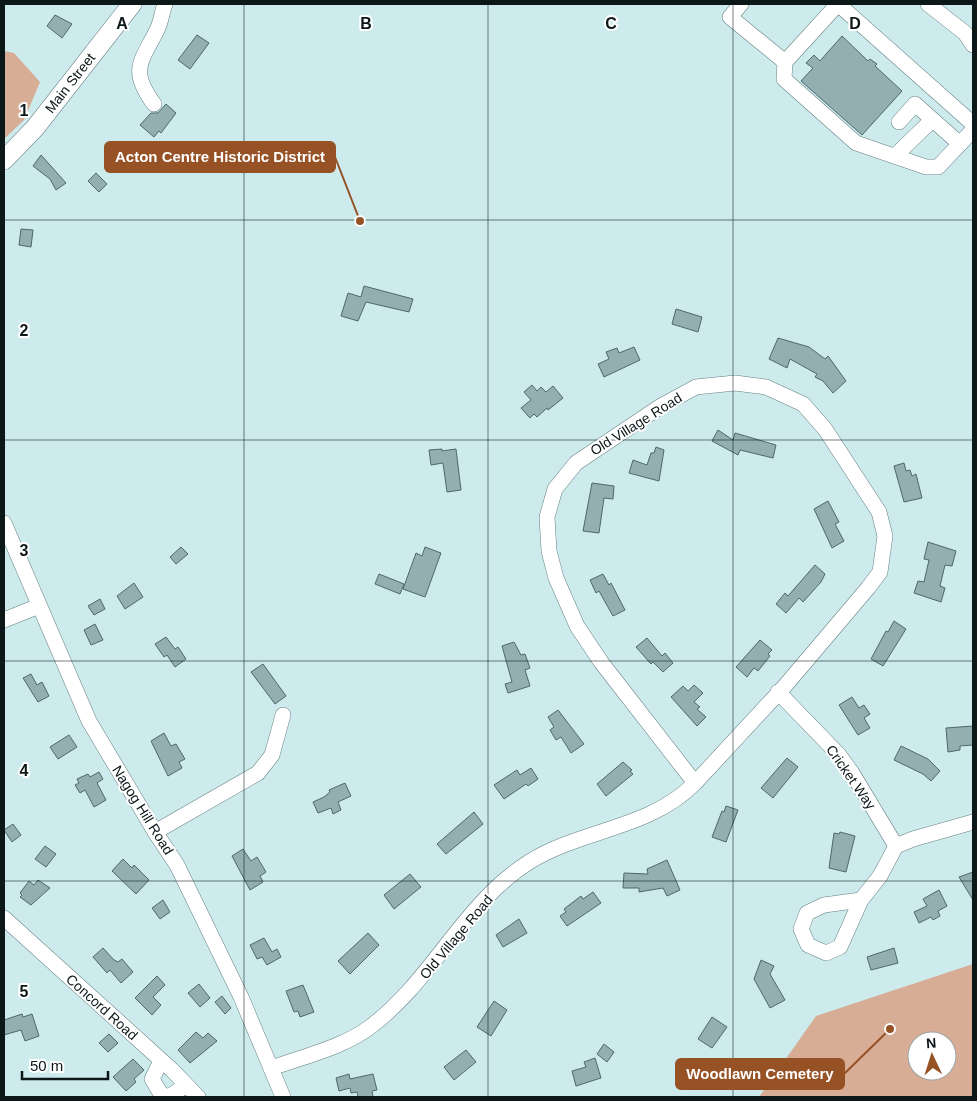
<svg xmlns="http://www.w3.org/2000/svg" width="977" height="1101" viewBox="0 0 977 1101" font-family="Helvetica,sans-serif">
<rect width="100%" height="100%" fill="#cdeaed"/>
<!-- green -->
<g fill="#d7ad96" fill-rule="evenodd">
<path d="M4,51L14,53L40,82L24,120L4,139Z"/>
<path d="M973,964V1097H759L816,1016ZM917,1041H947V1071H917Z"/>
</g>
<!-- building -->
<g fill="#93afb2" stroke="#4e696b">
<path d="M55,15L72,24L62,38L47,26Z"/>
<path d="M197,35L209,43L190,69L178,60Z"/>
<path d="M842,36L868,61L870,59L877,64L875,66L902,91L862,135L801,81L813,68L806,63L814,55L820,61Z"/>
<path d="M166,104L176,113L161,133L159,131L154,137L140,125L151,113H158Z"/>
<path d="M41,155L66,183L56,190L50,179L33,166Z"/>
<path d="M96,173L107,184L99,192L88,181Z"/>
<path d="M21,229L33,230L31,247L19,245Z"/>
<path d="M364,286L413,299L409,312L366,302L358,321L341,316L348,293L361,297Z"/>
<path d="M676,309L702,317L698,332L672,324Z"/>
<path d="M778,338L809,347L825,359L828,356L846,381L833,393L823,381L815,377L817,374L790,359L787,368L769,359Z"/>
<path d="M634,347L640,360L604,377L598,364L609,359L606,352L617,348L619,353Z"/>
<path d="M532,385L537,391L541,387L546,392L553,386L563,398L548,410L547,408L537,417L534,414L530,418L521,408L531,400L524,392Z"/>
<path d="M718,430L733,440L735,433L776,445L773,458L740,450L738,455L712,441Z"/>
<path d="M656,447L664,450L659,481L629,473L633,460L647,465L651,453H654Z"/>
<path d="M442,449V451L456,449L461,490L447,492L443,463L431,465L429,450Z"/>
<path d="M904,463L906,471L910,470L912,476L916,474L922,498L904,502L894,466Z"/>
<path d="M592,483L614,486L613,499L604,498L599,533L583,531Z"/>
<path d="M828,501L839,522L835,524L844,541L832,548L814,509Z"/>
<path d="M928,542L956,551L952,566L945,565L940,586L945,588L941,602L914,593L918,581L924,582L929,560L924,559Z"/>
<path d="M181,547L188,554L176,564L170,557Z"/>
<path d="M425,547L441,553L425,597L403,589L416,553L422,556Z"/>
<path d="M815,565L825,574L821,582L803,602L799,598L786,613L776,604L785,593L788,596Z"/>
<path d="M379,574L404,584L400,594L375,584Z"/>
<path d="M603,574L609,585L611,583L625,610L613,616L599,591L596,593L590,580Z"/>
<path d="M134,583L143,597L125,609L117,596Z"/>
<path d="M100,599L105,609L94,615L88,606Z"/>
<path d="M894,621L906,629L883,666L871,659L886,631L888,632Z"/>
<path d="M95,624L103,640L91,645L84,630Z"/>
<path d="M166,637L175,649L178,647L186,659L175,667L167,655L164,657L155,644Z"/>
<path d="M647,638L662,656L665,653L673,663L663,672L653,662L651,664L636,647Z"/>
<path d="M760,640L772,650L768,654L770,656L758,671L754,668L747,677L736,667Z"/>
<path d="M514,642L521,655L525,654L530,668L525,670L530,686L508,693L505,684L512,682L502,646Z"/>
<path d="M263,664L286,696L275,704L251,672Z"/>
<path d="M31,674L37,685L42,682L49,696L38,702L23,678Z"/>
<path d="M694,685L703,693L694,702L700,707L697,709L706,717L697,726L671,697L683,686L688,691Z"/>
<path d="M852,697L859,708L864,705L870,714L864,718L870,728L858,735L839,705Z"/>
<path d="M558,710L584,744L571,753L561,737L556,740L550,730L554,727L548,717Z"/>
<path d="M973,726V745L960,746V750L948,752L946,728Z"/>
<path d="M164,733L171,746L176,744L185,759L179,762L182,768L168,776L151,741Z"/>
<path d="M69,735L77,747L58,759L50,747Z"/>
<path d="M901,746L928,759L940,771L931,781L923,774L894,760Z"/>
<path d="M787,758L798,767L773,798L761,788Z"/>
<path d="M623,762L632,770L630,771L633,774L606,796L597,784Z"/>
<path d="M531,768L538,779L528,786L526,784L504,799L494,785L517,770L520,775Z"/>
<path d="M99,772L103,779L97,783L106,800L94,807L85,790L80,793L75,785L79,783L77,779L88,774L90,777Z"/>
<path d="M345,783L351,796L338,802L341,810L333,814L331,808L318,813L313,802L324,797L330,792L329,790Z"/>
<path d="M726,806L738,810L726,842L712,837L722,811L724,812Z"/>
<path d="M474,812L483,824L446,854L437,844Z"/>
<path d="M13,824L21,835L12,842L4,830Z"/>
<path d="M840,832L855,836L846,872L829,868L834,833L839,834Z"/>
<path d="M45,846L56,854L46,867L35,859Z"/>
<path d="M243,849L251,861L257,857L266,872L260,876L263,882L250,890L232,856Z"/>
<path d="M123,859L132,868L134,865L149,880L136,894L112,871Z"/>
<path d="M667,860L680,890L667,896L663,888L639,892V888H623L624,873L648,874L647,869Z"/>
<path d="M973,872V900L959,877Z"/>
<path d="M410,874L421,887L394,909L384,895Z"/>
<path d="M38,880L50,888L31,905L20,897L22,895L20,893L29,881L34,885Z"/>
<path d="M939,890L947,906L938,911L940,916L933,920L931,917L919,923L914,912L927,906L923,899Z"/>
<path d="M593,892L601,903L567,926L560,916L566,912L564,909L581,896L583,899Z"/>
<path d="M163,900L170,912L160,919L152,908Z"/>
<path d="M519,919L527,933L503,947L496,935Z"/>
<path d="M368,933L379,945L350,974L338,961Z"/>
<path d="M264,938L272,952L277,949L281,957L267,965L262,957L257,959L250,945Z"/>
<path d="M103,948L114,960L118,962L122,959L133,972L121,983L110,970L107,973L93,957Z"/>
<path d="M894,948L898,963L871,970L867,957Z"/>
<path d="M761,960L774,966L770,974L785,1000L770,1008L754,979Z"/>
<path d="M157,976L165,985L153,997L161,1005L152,1015L135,998Z"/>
<path d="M199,984L210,998L200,1007L188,993Z"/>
<path d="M303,985L314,1012L300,1017L298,1011L294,1012L286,991Z"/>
<path d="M222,996L231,1008L225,1014L215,1002Z"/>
<path d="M494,1001L507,1010L491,1036L477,1027Z"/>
<path d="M22,1014L23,1017L32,1014L39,1036L25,1041L21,1030L4,1035V1020Z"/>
<path d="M712,1017L727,1027L712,1048L698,1039Z"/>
<path d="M196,1032L203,1038L208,1033L217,1041L190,1063L178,1050Z"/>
<path d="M109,1034L118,1043L108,1052L99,1043Z"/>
<path d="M604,1044L614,1052L607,1062L597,1054Z"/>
<path d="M466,1050L476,1062L454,1080L444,1067Z"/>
<path d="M595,1058L601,1078L576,1086L572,1071L586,1067L584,1062Z"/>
<path d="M133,1059L144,1070L134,1079L136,1082L126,1091L113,1077Z"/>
<path d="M349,1074L350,1079L373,1074L377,1090L372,1091L373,1097H358L357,1092L351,1093L350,1088L339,1091L336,1078Z"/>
</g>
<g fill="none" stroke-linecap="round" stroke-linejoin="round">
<!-- minor casing -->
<g stroke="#668184" stroke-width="16">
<g id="minor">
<path d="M741,4L730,17L785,62"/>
<path d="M928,4L965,33L973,45"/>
<path d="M154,104C129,70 141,62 157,30C161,22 162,12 165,4"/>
<path d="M899,122L915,104L960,144"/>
<path d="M973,124L838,4L785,62L784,79L856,143L926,167H938L973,130"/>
<path d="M895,156L932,120"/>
<path d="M4,523L89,721L155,832L177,865L241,997L283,1097"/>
<path d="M4,620L39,606"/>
<path d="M778,692L839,755L852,773L896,846"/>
<path d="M155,832L258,773L272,755L283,715"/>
<path d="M861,900L824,905L807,913L801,929L808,945L826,953L840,947L861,900L880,876L896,846L913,839L973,822"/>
<path d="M4,918L172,1070L198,1097"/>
<path d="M161,1061L152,1079L161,1094L169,1097L186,1085"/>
<path d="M272,1068C302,1057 344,1047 370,1027C432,981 463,904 529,862C582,829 650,829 695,783L601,662L577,626L556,578L549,551L547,517L555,489L576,463L661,406L696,387L735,383L766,387L803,404L825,429L879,512L885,536L880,572L868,588L784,687L695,783"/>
</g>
</g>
<!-- major casing -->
<g stroke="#668184" stroke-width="20">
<path id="major" d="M4,160L35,128L132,4"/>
</g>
<!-- minor -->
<use href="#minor" stroke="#fff" stroke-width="15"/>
<!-- major -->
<use href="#major" stroke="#fff" stroke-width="19"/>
</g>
<!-- grid -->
<path fill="none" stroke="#0c1718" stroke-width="1" stroke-opacity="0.55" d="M244,4V1097M488,4V1097M733,4V1097M4,220H973M4,440H973M4,661H973M4,881H973"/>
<g text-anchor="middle" stroke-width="4" stroke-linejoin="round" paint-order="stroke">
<!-- street labels -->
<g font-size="14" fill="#0c1718" stroke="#fff">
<text transform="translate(70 83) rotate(-52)" y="5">Main Street</text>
<text transform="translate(636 424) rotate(-32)" y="5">Old Village Road</text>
<text transform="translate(851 777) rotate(55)" y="5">Cricket Way</text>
<text transform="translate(143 810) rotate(58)" y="5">Nagog Hill Road</text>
<text transform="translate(456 937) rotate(-50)" y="5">Old Village Road</text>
<text transform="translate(102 1007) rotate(42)" y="5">Concord Road</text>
</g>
</g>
<g font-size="16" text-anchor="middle" font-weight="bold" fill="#0c1718" stroke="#fff" stroke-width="4" stroke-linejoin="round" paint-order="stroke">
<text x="122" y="29">A</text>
<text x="366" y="29">B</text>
<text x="611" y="29">C</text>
<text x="855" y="29">D</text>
<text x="24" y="116">1</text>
<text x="24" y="336">2</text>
<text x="24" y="556">3</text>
<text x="24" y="776">4</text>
<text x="24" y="997">5</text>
</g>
<!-- callouts -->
<path fill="none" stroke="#965125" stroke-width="2" d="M360 221L335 157M890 1029L844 1074"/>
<g fill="#965125" stroke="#fff" stroke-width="2">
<circle cx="360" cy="221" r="5"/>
<circle cx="890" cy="1029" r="5"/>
</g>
<g fill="#965125" stroke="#965125" stroke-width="2">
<rect x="105" y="142" width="230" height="30" rx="5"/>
<rect x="676" y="1059" width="168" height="30" rx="5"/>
</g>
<g font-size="15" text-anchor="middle" font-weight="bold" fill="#fff">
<text x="220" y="162">Acton Centre Historic District</text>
<text x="760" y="1079">Woodlawn Cemetery</text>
</g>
<!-- border -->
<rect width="977" height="1101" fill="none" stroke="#0c1718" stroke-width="10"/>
<!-- north arrow -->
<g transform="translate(932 1056) rotate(356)"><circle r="24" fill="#ffffff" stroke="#9ea2a3"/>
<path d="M0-4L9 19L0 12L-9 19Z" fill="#965125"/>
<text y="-8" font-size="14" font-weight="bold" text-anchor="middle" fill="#0c1718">N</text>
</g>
<!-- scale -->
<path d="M22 1071v8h86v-8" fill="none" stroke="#0c1718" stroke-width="2.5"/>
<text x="30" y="1071" font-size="15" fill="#0c1718" stroke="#ffffff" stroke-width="4" paint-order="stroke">50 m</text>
</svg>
